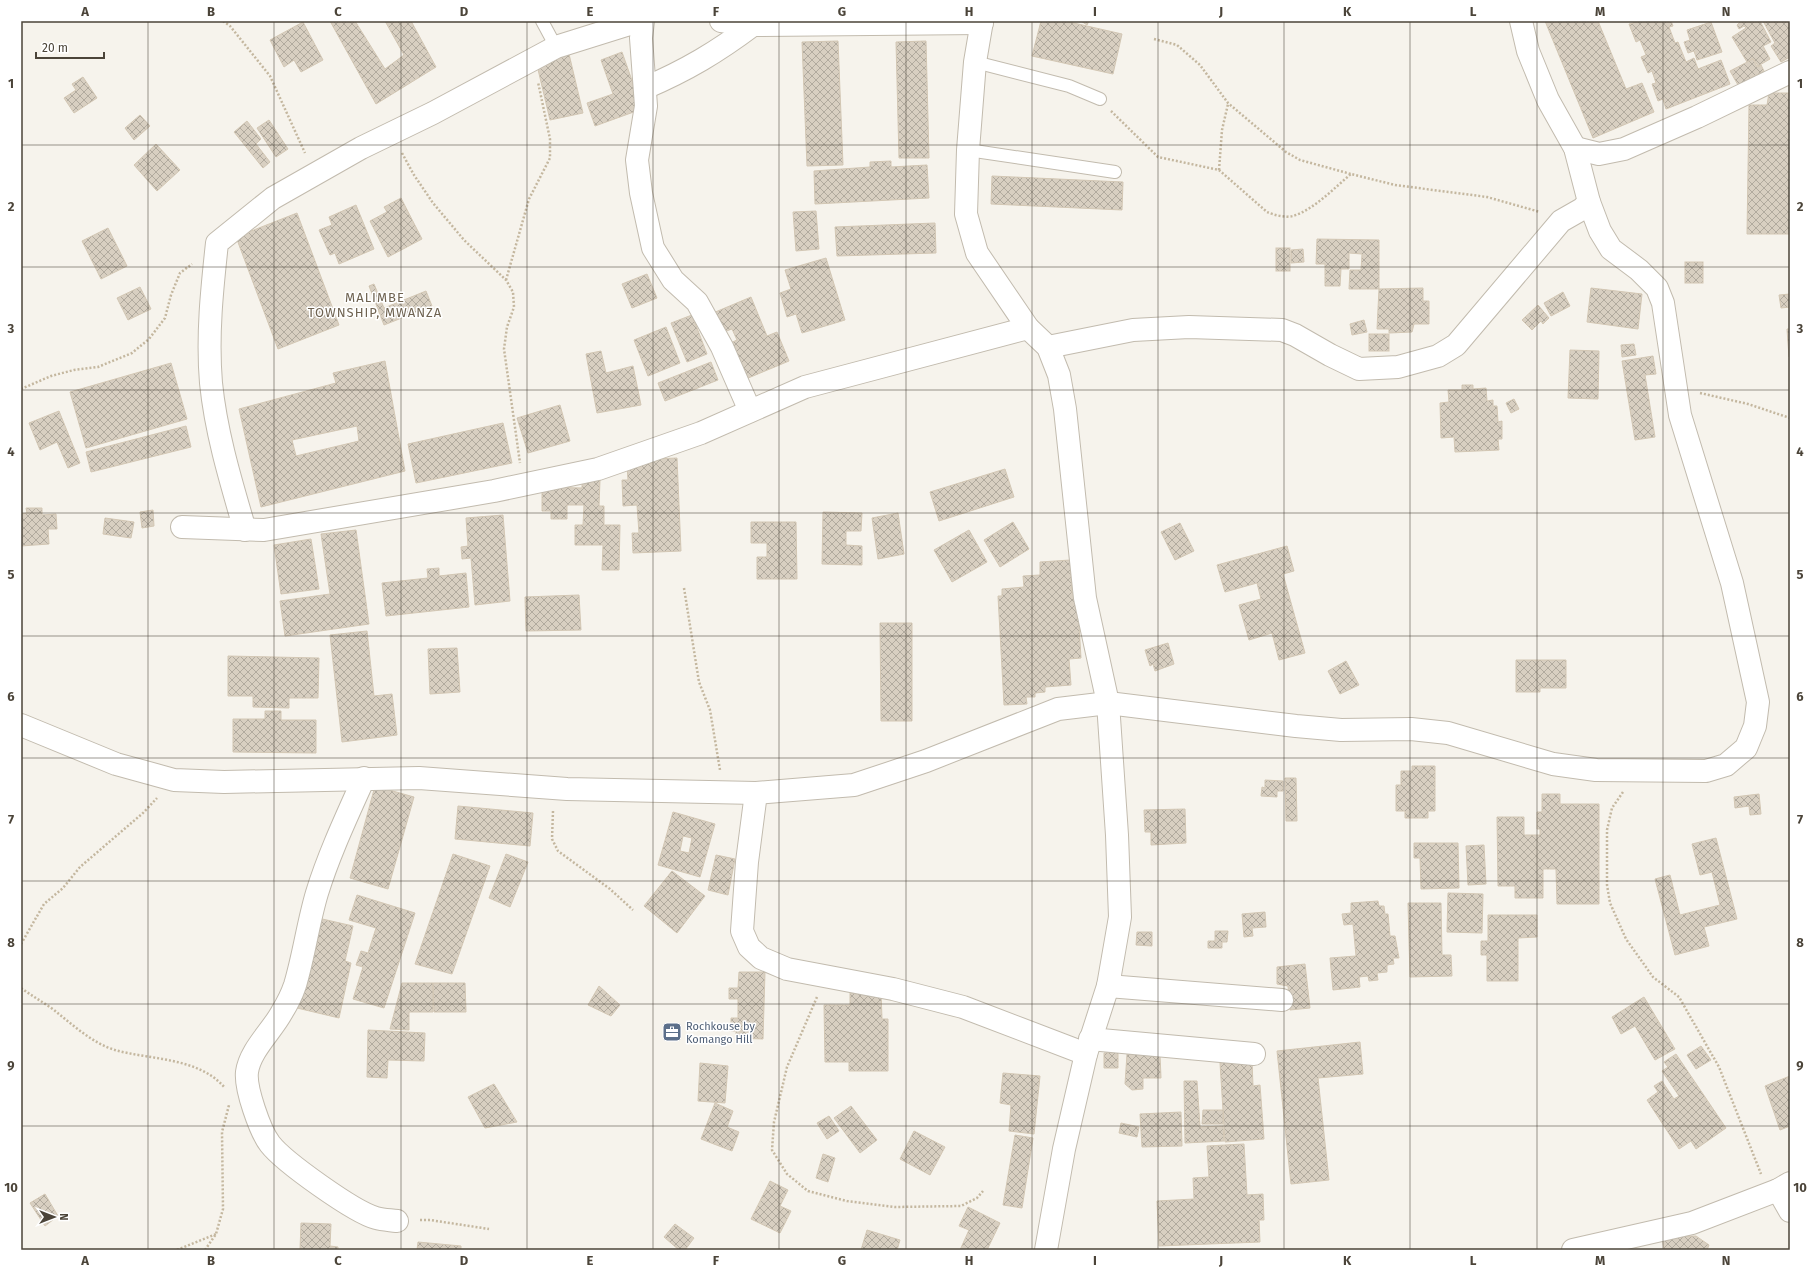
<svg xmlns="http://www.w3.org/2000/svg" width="1811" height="1271" viewBox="0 0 1811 1271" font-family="'Fira Sans',sans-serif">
<defs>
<pattern id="building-cross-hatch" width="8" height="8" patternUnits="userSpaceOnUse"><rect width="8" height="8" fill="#d8cfc1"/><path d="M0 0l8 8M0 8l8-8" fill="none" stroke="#b1aa9e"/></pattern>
</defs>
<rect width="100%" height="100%" fill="#f6f3ec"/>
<!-- building -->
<g fill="url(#building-cross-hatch)" stroke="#d3c7b4" fill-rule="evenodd">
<path d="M330,21H355L385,69L404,55L385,21H411L436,67L376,104Z"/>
<path d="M1041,21H1065L1122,34L1113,74L1032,56Z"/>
<path d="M1081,21H1089L1087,25Z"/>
<path d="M1545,21H1598L1626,89L1642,83L1654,112L1593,138Z"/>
<path d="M1633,21H1671L1673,26L1669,27L1675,43L1678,42L1686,62L1694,58L1698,69L1721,60L1730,84L1666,109L1663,99L1658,101L1652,84L1656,83L1652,71L1648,73L1641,57L1646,55L1640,40L1636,42L1629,24L1634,23Z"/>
<path d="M1741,21H1760L1771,42L1763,46L1770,59L1758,66L1753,58L1747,62L1732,37L1746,28L1744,26L1739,29L1737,25Z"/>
<path d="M1763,21H1790V57L1781,62L1771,46L1775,43Z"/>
<path d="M303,22L323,60L301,72L294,60L284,67L270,40Z"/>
<path d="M1711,22L1722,52L1697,60L1694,51L1688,53L1684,42L1690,40L1687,30Z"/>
<path d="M838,41L843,165L807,166L802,42Z"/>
<path d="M926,41L929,158H899L896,42Z"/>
<path d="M622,52L642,109L595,126L587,103L613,94L601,60Z"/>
<path d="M569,54L583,113L550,120L536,61Z"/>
<path d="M1753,59L1757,67L1761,65L1764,71L1738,85L1730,71Z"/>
<path d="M83,77L97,98L74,113L64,98L76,90L72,84Z"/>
<path d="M1769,93H1790V234H1747L1749,105H1767Z"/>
<path d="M140,115L150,126L134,140L125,128Z"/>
<path d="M269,120L288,149L276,157L257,128Z"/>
<path d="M247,121L261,139L256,144L270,162L263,168L234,132Z"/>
<path d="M156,144L180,170L157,191L134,165Z"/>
<path d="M891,161V167L927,165L929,198L815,204L814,171L870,167V162Z"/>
<path d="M992,176L1123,182L1122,210L991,204Z"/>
<path d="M401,198L422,239L388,257L370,221L387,212L384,207Z"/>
<path d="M356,205L374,249L339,264L335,253L330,255L319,230L332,225L329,217Z"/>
<path d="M816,211L819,249L796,251L793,212Z"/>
<path d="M297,213L339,325L278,349L236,237Z"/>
<path d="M935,223L936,253L837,256L835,227Z"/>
<path d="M108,228L127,266L101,279L82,241Z"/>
<path d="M1317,239L1379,240V289H1349L1350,270H1361L1362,254L1349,253V269H1341L1340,286H1325V264H1316Z"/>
<rect x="1276" y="248" width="14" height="23"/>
<path d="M1303,249L1304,262L1291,263V250Z"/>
<path d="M826,258L845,320L802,333L796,314L787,317L780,293L791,289L785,270Z"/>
<rect x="1685" y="262" width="18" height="21"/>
<path d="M647,274L657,298L632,308L622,284Z"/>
<path d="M374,284L384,308L426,291L432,306L384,325L369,286Z"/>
<path d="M140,287L151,309L128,320L117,298Z"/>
<path d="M1423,288V301H1429V324H1414L1412,332L1389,333V329H1377L1379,289Z"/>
<path d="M1591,288L1642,294L1638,329L1587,322Z"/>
<path d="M1563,292L1570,306L1551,316L1544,303Z"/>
<path d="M1790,294V307L1781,308L1779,295Z"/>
<path d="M751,297L767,336L777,332L789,361L741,381L726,345L737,340L732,329L721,333L713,313Z"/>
<path d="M1538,305L1549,318L1543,324L1541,321L1532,330L1522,320Z"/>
<path d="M692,315L707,354L687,362L671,323Z"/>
<path d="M1364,320L1367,332L1352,335L1350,324Z"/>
<path d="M666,327L680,363L648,376L634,340Z"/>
<path d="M1787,329H1790V357H1789Z"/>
<rect x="1369" y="334" width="20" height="17"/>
<path d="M1634,344L1636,355L1622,357L1621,345Z"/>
<path d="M1570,350L1599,351L1598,399L1568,398Z"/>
<path d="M601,351L606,373L633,366L641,405L597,413L586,354Z"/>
<path d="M1653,356L1656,374L1645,375L1655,437L1635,440L1622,361Z"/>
<path d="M385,361L405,471L261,507L239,409L336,383L333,373ZM357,426L359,441L296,456L292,440Z"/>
<path d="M711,362L718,380L665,401L658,383Z"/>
<path d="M171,363L187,419L86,448L70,392Z"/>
<path d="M1462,385H1473V389L1486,388L1487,401L1493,400V406H1497L1498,422L1502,421V439H1498L1499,450L1455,452L1454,437L1441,438L1440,403L1449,402L1448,390H1462Z"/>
<path d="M1514,399L1519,409L1511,413L1506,403Z"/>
<path d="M560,405L570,441L528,453L517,418Z"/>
<path d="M59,411L80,463L68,468L57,442L40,450L29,423Z"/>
<path d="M503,423L512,463L416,483L408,444Z"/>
<path d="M186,426L191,447L91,472L86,452Z"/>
<path d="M677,458L681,551L633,553L632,533H639L637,505L623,506L622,480H628L627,465L652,463V459Z"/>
<path d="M1005,469L1014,497L939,521L930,492Z"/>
<path d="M582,480H600L599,506H604V525H620L619,570H602L603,545H575V525H583L584,505H567V519H551V511H542V487L582,488Z"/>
<path d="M26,508H42V515L56,514L57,529H48L49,544L21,546V514L27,513Z"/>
<path d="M153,510L154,526L142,528L140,512Z"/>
<path d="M823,512L862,513L861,531H846V545L862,546V565L822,564Z"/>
<path d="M898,513L904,554L878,559L872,518Z"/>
<path d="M503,515L510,601L475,605L471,558L462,559L461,547L468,546L466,518Z"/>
<path d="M105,518L134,522L131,538L103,534Z"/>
<path d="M751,522H796L797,579H757V557H767V543H751Z"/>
<path d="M1013,522L1029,549L1000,567L984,540Z"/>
<path d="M1180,523L1194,551L1175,560L1161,532Z"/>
<path d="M356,530L369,624L285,636L280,601L330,594L321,534Z"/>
<path d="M969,530L987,562L952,582L934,550Z"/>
<path d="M311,539L319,589L281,594L274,545Z"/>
<path d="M1287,546L1294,571L1283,574L1305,653L1279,660L1272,633L1249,640L1239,605L1261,599L1257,583L1225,592L1217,565Z"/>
<path d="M1070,560L1072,593L1077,592L1081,658L1069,659L1071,685L1045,687V692L1035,693V697H1026L1027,704L1004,705L998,596H1002V589L1024,587L1023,576L1040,575V562Z"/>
<path d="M439,568V576L466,573L469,607L386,616L382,583L428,578L427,569Z"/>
<path d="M579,595L581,630L526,631L525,597Z"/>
<path d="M880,623H912V721H881Z"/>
<path d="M367,631L374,696L392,694L397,735L342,742L330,635Z"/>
<path d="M1168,643L1174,664L1155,671L1153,664L1150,666L1145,650Z"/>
<path d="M457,648L460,692L430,694L428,649Z"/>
<path d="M228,656L319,658L318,698H289V708L253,707V696H228Z"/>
<path d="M1516,660H1566V688H1540V692H1516Z"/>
<path d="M1346,661L1359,685L1340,694L1328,671Z"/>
<path d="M265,711H281V720H316V753L233,752V719H265Z"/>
<path d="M1412,766H1435V811H1428V818H1405V811H1396V785H1401V771H1412Z"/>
<path d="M1285,778H1296L1297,821H1286Z"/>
<path d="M1265,780L1283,781V791H1277V797L1261,796L1262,787L1265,788Z"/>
<path d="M375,786L414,797L388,889L350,878Z"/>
<path d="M1542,794H1560V804H1599V904H1557L1556,869H1543V898H1515V886H1498L1497,817H1524V835H1540V829H1537V812H1542Z"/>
<path d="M1759,794L1761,814L1750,815L1749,806L1735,808L1734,797Z"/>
<path d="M458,806L533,813L530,846L455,839Z"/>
<path d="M1185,809L1186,843L1151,845V832H1145L1144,810Z"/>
<path d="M673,812L715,824L700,877L658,865ZM683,836L692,838L689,853L680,851Z"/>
<path d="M1716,838L1737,919L1704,927L1709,946L1675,955L1655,879L1670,875L1680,915L1720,905L1712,872L1700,875L1692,844Z"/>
<path d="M1414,843H1458L1459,888L1421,889L1420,858H1414Z"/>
<path d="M1484,845L1486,884L1468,885L1466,846Z"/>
<path d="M453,854L490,866L452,974L415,964Z"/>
<path d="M506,854L528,862L510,907L489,898Z"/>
<path d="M716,855L735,859L728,895L708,890Z"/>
<path d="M672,871L705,896L677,933L644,906Z"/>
<path d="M1448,893L1483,894L1482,933L1447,932Z"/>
<path d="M357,895L415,913L384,1008L353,999L363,967L356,965L361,951L368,953L376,928L349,920Z"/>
<path d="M1378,901L1379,906H1384L1385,914H1388L1390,936H1395L1399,958H1393L1394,964L1387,965V972L1377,973L1378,980L1369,981L1368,976L1359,977L1360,987L1333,990L1330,958L1356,956L1353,924L1344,925L1342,914L1351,913V903Z"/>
<path d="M1408,903H1441L1442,955H1451L1452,976L1410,977Z"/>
<path d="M1265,912L1266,927L1252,928L1253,936L1244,937L1242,914Z"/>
<path d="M1488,915H1537V937L1518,938V981H1487V955H1481V941H1488Z"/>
<path d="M318,918L353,926L345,961L351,963L339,1018L297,1008Z"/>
<path d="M1215,931H1228L1227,942H1222V948H1208V941H1215Z"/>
<path d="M1137,932H1152V946L1136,945Z"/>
<path d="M1305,964L1310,1008L1290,1010L1288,986L1277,984V967Z"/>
<path d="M739,972H765L763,1039L736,1038V1031H731V1018H738V999H729V988H738Z"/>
<path d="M402,983H433V1012H409V1030L390,1029Z"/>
<path d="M433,983H465L466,1012H434Z"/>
<path d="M599,986L620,1005L611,1016L588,1005Z"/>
<path d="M881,992L882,1019H888V1071H849V1062H825L824,1005H850V993Z"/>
<path d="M1644,997L1675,1049L1655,1060L1635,1026L1621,1034L1612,1017Z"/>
<path d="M368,1030L425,1033L424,1061L388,1060L387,1078L367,1077Z"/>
<path d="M1360,1042L1363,1074L1318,1078L1329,1180L1291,1184L1277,1051Z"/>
<path d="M1701,1046L1711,1060L1696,1069L1687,1055Z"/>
<path d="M1118,1052V1068H1104V1053Z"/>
<path d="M1127,1054L1160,1055L1161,1078H1143V1089L1132,1090L1125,1084Z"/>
<path d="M1676,1054L1726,1128L1696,1149L1691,1141L1679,1149L1647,1100L1658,1092L1654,1086L1662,1081L1674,1099L1679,1096L1662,1071L1668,1067L1664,1062Z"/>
<path d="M1252,1061L1253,1086L1260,1085L1264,1139L1225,1142L1220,1063Z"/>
<path d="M700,1063L728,1066L725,1103L698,1101Z"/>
<path d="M1003,1073L1040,1076L1034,1134L1009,1131L1011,1105L1000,1103Z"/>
<path d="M1790,1076V1126L1780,1130L1765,1086Z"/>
<path d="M1184,1081H1197L1200,1127L1223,1126L1224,1141L1185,1143Z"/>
<path d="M494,1084L517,1122L485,1128L468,1097Z"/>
<path d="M715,1103L733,1111L727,1127L739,1132L732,1151L701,1139Z"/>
<path d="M851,1106L877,1140L860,1153L834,1118Z"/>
<path d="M1203,1110H1223V1124H1202Z"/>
<path d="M1181,1112L1182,1146L1142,1147L1140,1114Z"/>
<path d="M829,1116L839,1131L827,1139L817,1123Z"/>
<path d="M1121,1123L1139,1127L1137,1137L1119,1133Z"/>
<path d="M914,1131L945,1147L930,1175L900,1159Z"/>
<path d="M1015,1135L1033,1138L1022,1208L1003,1205Z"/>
<path d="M1244,1144L1247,1195L1263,1194L1264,1220H1259L1260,1242L1159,1246L1157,1201L1194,1199L1193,1178L1209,1177L1207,1146Z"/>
<path d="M823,1154L835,1158L828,1182L816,1178Z"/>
<path d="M770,1181L788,1190L780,1206L791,1211L780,1233L751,1219Z"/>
<path d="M45,1194L58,1216L45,1226L30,1203Z"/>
<path d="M968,1207L1000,1223L987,1250H960L969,1230L959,1226Z"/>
<path d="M301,1223L331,1224L330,1246L338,1247V1250H300Z"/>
<path d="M675,1224L694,1238L685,1250H679L664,1237Z"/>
<path d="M867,1230L900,1240L897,1250H861Z"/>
<path d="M1696,1236L1709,1245L1707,1250H1664L1662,1237Z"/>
<path d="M418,1242L461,1246V1250H417Z"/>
</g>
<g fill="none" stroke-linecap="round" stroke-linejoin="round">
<!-- service casing -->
<g stroke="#c2bbae" stroke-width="14">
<g id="service">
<path d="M542,21L556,47"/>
<path d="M975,62L1069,86L1100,99"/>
<path d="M968,150L1115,172"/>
</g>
</g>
<!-- minor casing -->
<g stroke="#c2bbae" stroke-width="24">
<g id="minor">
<path d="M643,21L641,38L646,106L637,160L641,193L653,248L673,280L697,302L722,347L750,411"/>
<path d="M721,21L753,25L982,23"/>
<path d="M982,21L975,62L968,150L966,214L977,253L1028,328L1048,347L1059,375L1065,409L1085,598L1108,703L1117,835L1120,917L1108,986L1086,1054L1064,1149L1046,1250"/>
<path d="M645,88C687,70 717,52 753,25"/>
<path d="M1575,148L1599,154L1624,149L1697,117L1790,72"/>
<path d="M1048,347L1133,330L1189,327L1282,330L1295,335L1330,355L1359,369L1398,367L1438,356L1456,345L1561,221L1582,209L1589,202"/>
<path d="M182,527L264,530L494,491L598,469L701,433L805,387L1028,328"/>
<path d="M245,530C231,482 216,433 211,383C207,336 212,289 217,243L273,198L361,148L433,113L556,47L639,21"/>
<path d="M21,725L116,764L174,780L224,782L419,778L567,789L756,793L854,785L926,761L1058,709L1108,703L1296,726L1341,730L1411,729L1448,733L1553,764L1596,770L1706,771L1726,765L1746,748L1755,726L1758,702L1732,583L1680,415L1663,303L1657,288L1639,270L1611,249L1600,231L1589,202L1575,148L1548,100L1528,51L1521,21"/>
<path d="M364,778C347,816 329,854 317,893C308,923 304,955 295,985C292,994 287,1004 282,1012C272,1031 250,1050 247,1072C245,1088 260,1131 270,1144C284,1162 354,1212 376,1218C383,1220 390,1220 397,1221"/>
<path d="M756,793L747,862L742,931L749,947L761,958L787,969L893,989L963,1007L1086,1054"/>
<path d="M1108,986L1282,1000"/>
<path d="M1090,1039L1254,1054"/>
<path d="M1778,1190L1790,1211"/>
<path d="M1573,1250L1692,1223L1778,1190L1790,1183"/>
</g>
</g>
<!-- path -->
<g stroke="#c4b79f" stroke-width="2.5" stroke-dasharray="2 2" stroke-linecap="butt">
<path d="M223,21L230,26L270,76L305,153"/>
<path d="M1154,39L1177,45L1200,65L1228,103L1286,152L1300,160L1351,174"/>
<path d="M1111,111L1158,157L1219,170L1267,212C1274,215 1285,218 1293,216C1315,209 1334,188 1351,174L1395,185L1487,197L1540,212"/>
<path d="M402,153L414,175L433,203L464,240L506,280L513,292L514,307L507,327L504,349L520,463"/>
<path d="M1219,170L1222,130L1228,104"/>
<path d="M506,280L529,199L550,158V139L538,82"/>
<path d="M21,389L51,376L74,370L98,367L132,353L149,339L165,318L171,295L180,273L192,264"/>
<path d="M1700,393L1748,404L1790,418"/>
<path d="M684,588L699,682L710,710L720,770"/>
<path d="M1623,792L1612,808L1607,830V885L1610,903L1626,939L1653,977L1679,997L1719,1067L1761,1174"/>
<path d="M553,811L552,839L558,851L610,889L633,910"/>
<path d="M21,944L44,904L63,888L80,867L143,813L157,798"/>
<path d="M21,988C32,996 43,1002 54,1010C73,1025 92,1043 115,1050C150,1060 199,1057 225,1088"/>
<path d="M817,997L787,1067L774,1122L772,1150L787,1174L808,1191L847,1201L895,1207L961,1206L977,1198L983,1191"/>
<path d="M420,1220H430L489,1229"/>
<path d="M177,1250L216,1234"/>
<path d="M205,1250L216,1234L223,1209L222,1132L229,1105"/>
</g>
<!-- service -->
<use href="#service" stroke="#fff" stroke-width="12"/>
<!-- minor -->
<use href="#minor" stroke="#fff" stroke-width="22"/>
</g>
<!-- grid -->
<path fill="none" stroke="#4b4439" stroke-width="1" stroke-opacity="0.55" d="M148,21V1250M274,21V1250M401,21V1250M527,21V1250M653,21V1250M779,21V1250M906,21V1250M1032,21V1250M1158,21V1250M1284,21V1250M1410,21V1250M1537,21V1250M1663,21V1250M21,145H1790M21,267H1790M21,390H1790M21,513H1790M21,636H1790M21,758H1790M21,881H1790M21,1004H1790M21,1126H1790"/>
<!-- icons -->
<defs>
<g id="office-square" transform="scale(1)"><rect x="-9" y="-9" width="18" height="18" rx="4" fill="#5c6f8a" stroke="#fff"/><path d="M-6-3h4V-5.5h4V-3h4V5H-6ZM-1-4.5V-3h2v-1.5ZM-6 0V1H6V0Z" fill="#fff"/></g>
</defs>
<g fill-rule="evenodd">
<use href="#office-square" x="672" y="1032"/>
</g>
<g text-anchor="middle" stroke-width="3" stroke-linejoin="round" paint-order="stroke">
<!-- service labels -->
<g font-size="11" fill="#4e5e75" stroke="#fff" text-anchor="start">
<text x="686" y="1030">Rochkouse by<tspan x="686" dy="13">Komango Hill</tspan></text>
</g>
<!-- quarter labels -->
<g font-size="13" letter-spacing="1" fill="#6e6250" stroke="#fff">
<text x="375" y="302">MALIMBE<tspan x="375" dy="15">TOWNSHIP, MWANZA</tspan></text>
</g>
</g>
<!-- border -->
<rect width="1811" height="1271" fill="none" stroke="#ffffff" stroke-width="44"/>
<!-- north arrow -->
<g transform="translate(54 1217) rotate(90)" stroke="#ffffff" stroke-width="3" paint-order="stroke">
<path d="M0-3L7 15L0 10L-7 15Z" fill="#4b4439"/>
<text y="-6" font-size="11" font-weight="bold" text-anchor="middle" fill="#4b4439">N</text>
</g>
<!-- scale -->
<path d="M36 52v6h68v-6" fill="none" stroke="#4b4439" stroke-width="2"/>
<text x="42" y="52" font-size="12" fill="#4b4439" stroke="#ffffff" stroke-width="3" paint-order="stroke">20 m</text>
<rect x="22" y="22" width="1767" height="1227" fill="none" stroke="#4b4439" stroke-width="1.5"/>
<g font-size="13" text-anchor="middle" font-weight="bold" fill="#4b4439">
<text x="85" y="16">A</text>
<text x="211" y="16">B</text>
<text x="338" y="16">C</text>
<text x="464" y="16">D</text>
<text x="590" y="16">E</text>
<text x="716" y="16">F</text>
<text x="842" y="16">G</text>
<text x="969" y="16">H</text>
<text x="1095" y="16">I</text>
<text x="1221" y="16">J</text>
<text x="1347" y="16">K</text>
<text x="1473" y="16">L</text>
<text x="1600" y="16">M</text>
<text x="1726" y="16">N</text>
<text x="11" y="88">1</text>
<text x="1800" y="88">1</text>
<text x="11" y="211">2</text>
<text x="1800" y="211">2</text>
<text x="11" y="333">3</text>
<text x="1800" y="333">3</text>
<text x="11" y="456">4</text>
<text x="1800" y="456">4</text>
<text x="11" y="579">5</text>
<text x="1800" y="579">5</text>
<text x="11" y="701">6</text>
<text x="1800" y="701">6</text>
<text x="11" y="824">7</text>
<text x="1800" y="824">7</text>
<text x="11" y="947">8</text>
<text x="1800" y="947">8</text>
<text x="11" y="1070">9</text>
<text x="1800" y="1070">9</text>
<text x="11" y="1192">10</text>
<text x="1800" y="1192">10</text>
<text x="85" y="1265">A</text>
<text x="211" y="1265">B</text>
<text x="338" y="1265">C</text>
<text x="464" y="1265">D</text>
<text x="590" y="1265">E</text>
<text x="716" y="1265">F</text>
<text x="842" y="1265">G</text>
<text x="969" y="1265">H</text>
<text x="1095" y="1265">I</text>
<text x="1221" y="1265">J</text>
<text x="1347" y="1265">K</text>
<text x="1473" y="1265">L</text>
<text x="1600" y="1265">M</text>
<text x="1726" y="1265">N</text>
</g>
</svg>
